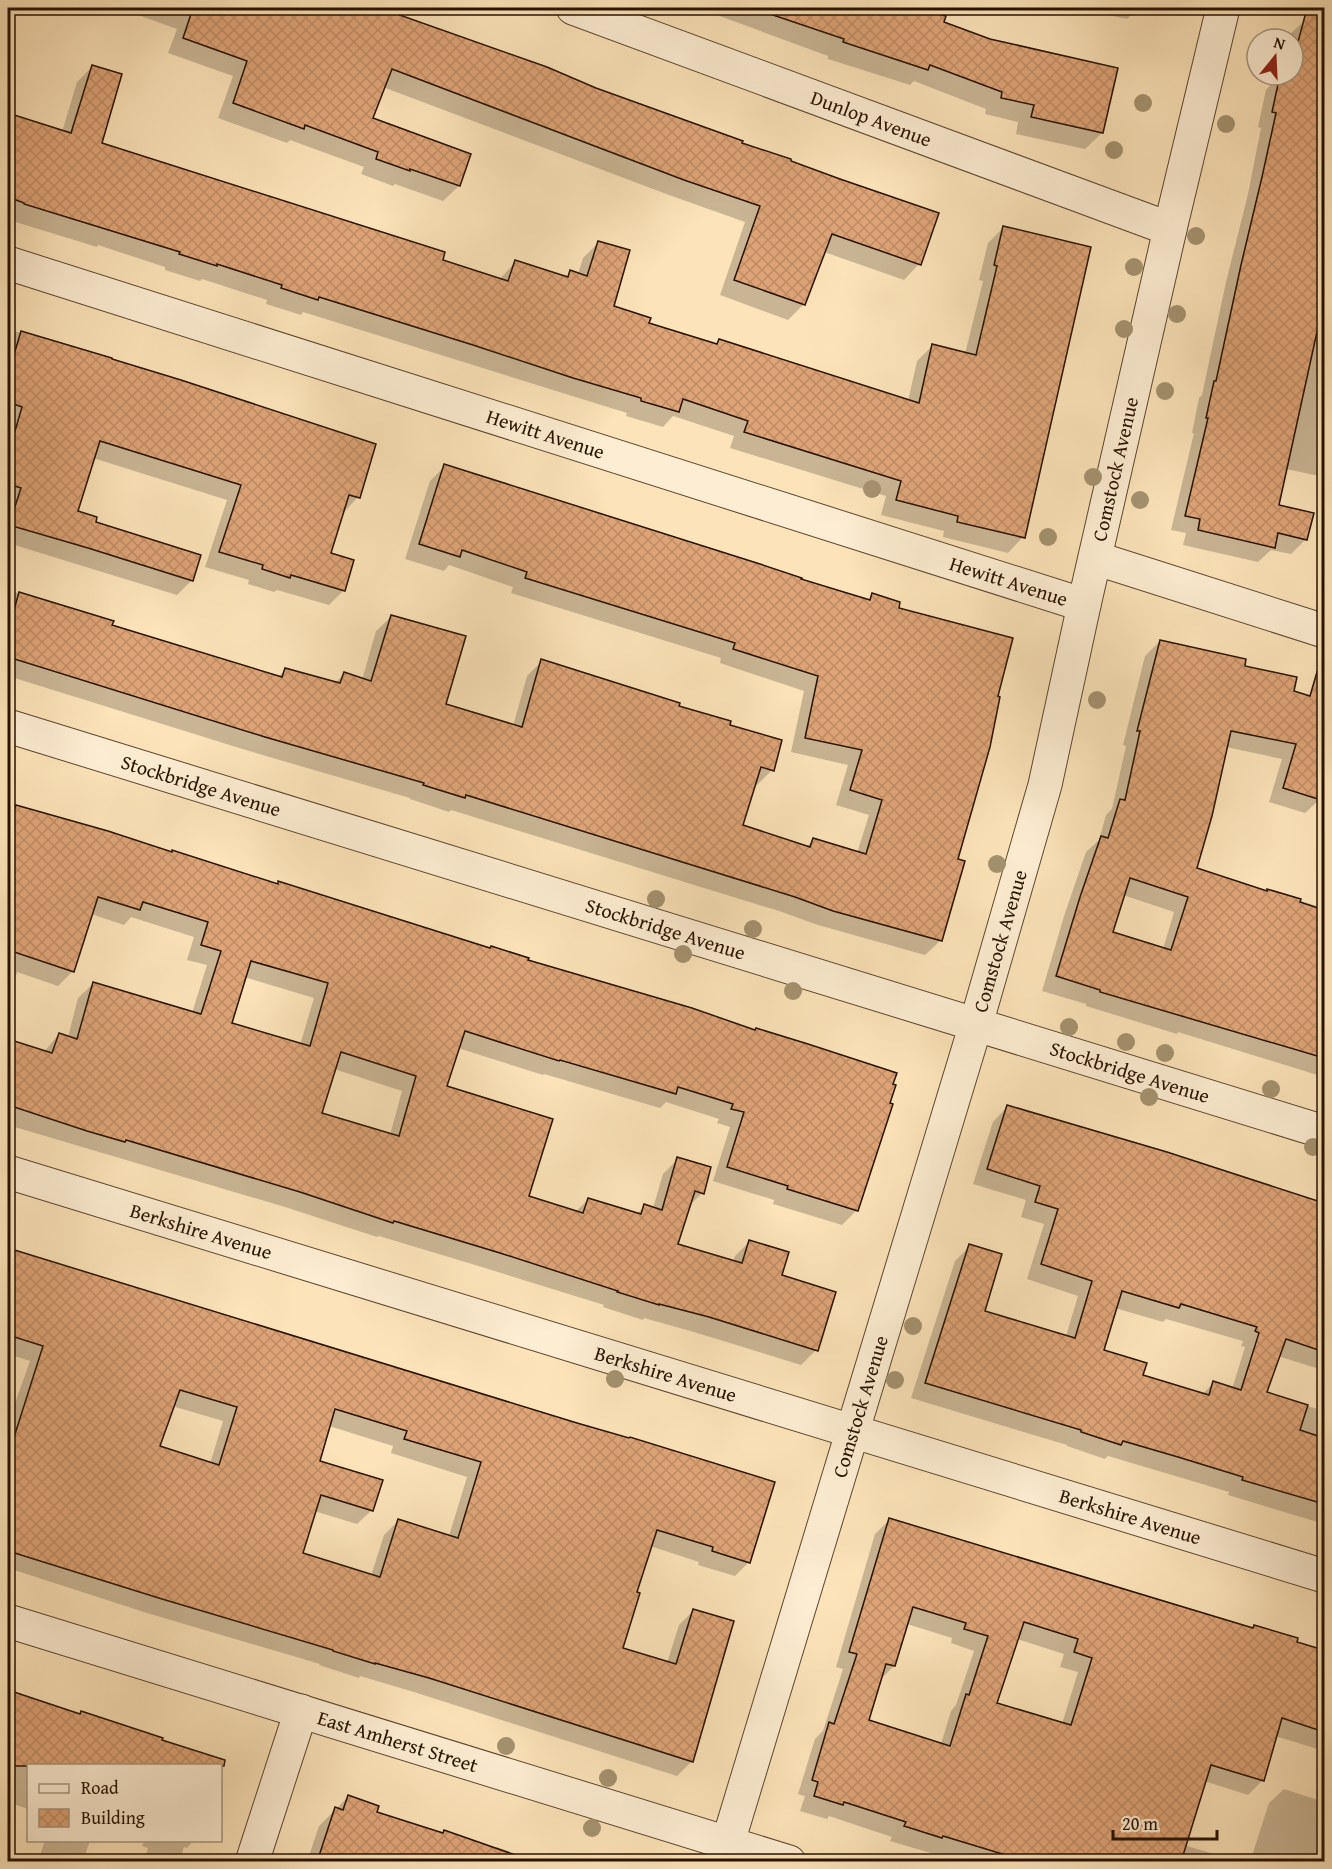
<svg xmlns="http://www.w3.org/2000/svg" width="1332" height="1869" viewBox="0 0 1332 1869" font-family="'Gentium Book Plus',serif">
<defs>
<pattern id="building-cross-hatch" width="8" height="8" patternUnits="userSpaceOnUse" patternTransform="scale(1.5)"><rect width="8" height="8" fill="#dea477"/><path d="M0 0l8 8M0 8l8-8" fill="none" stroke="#be8c65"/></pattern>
</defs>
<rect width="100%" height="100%" fill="#fce3b9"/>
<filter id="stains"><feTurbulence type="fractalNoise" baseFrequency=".00333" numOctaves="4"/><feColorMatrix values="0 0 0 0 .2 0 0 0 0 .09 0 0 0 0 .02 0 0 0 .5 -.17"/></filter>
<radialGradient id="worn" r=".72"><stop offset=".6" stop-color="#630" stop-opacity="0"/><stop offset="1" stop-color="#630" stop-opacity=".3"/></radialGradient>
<!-- shadow -->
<g fill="#0003" fill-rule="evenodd">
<path d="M128,8H376L546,69L595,89L740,144L919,264L904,280L824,252L804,304L788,320L720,295L745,222L669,195L383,87L371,119L469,155L459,186L443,201L395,184L393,186L361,174L364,167L290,140L287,143L218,118L233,76L168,53L177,29L127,11Z"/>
<path d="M698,8H913L944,17L942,23L1102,133L1085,149L1016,134L1018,122L985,114L986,109L914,81L910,85L828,59V56Z"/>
<path d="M1074,8H1138L1127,19Z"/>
<path d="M1319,8H1324V477L1286,469L1277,506L1306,539L1291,554L1271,550L1258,562L1183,545L1186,533L1171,530L1194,433H1192L1199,398L1202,395L1226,282L1248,194L1261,128L1258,127L1266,90L1279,75H1293V39H1288L1290,34Z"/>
<path d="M93,66L100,144L499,280L516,261L565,277L571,272L578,274L583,258L598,243L612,307L647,324L715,345L719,341L908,401L917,361L932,346L965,354L983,281L979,280L988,243L1003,228L1023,537L1008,553L943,537L944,531L881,515L886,496L730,448L734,436L673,416L663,427L626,416L627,413L303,312L301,315L266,304L267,300L202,279L200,281L165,270V267L98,245L97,247L9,220L8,218V115L62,132L77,82Z"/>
<path d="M8,329L73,349L358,497L344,512L329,554L344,590L329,605L277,590L274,592L248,584L249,580L205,567L227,500L93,458L76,512L192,580L177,595L8,543Z"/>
<path d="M445,466L867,601L872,595L897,609L956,860L963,862L940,941L925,955L818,925L779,911L451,810L449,812L410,799V798L249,751L8,676V590L112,622L111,626L278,677L286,670L335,683L344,674L362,680L376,631L391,617L444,705L513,726L527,676L542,661L677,707L728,726L772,770L757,785L755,784L742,826L806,847L814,840L857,853L869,815L836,805L848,765L791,752L804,691L720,663L721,658L511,593L513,587L449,565L444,571L405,559L430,481Z"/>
<path d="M1160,641L1243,667L1292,692L1324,702V793L1322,792L1320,799L1305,813L1269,802L1282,759L1226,747L1195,869L1266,892L1268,891L1317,906L1324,887V1077L1178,1032L1177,1034L1086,1006V1004L1042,991L1065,913L1086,852L1099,840L1106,815L1112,809L1126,746L1123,745L1145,656ZM1123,895L1174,912L1163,949L1112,933Z"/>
<path d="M8,804L107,832L277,885L279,883L526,961L692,1010L857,1210L842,1225L773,1204L774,1200L713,1181L730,1127L717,1123L719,1119L666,1102L660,1108L544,1074L543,1075L458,1048L446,1087L527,1197L575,1212L588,1200L637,1214L645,1206L653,1208L663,1174L678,1159L702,1193L688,1207L676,1245L733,1262L735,1256L750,1241L780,1276L816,1350L801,1365L694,1332L644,1318L643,1320L603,1307L604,1305L485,1268L379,1236L377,1237L285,1207L8,1125V1041L44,1052L59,1034L68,1037L78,998L93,984L192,1013L207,965L187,960L194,937L131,917L124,925L91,914L73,971L58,986L17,972L8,1004ZM244,977L314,998L300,1045L231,1024ZM334,1069L402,1091L390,1135L320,1114Z"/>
<path d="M1007,1107L1166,1154L1324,1204V1363L1319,1369L1278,1356L1265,1393L1324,1411V1524L1228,1495L1229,1492L1162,1472L1108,1456L1105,1459L1067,1446V1445L911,1398L955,1261L970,1246L983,1312L1066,1336L1078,1296L1027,1279L1044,1224L1021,1217L1026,1200L973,1184L993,1122ZM1115,1308L1163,1322L1166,1319L1243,1341L1241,1346L1245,1347L1232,1389L1213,1383L1202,1395L1142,1376L1102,1351Z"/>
<path d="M8,1249L364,1359L749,1562L735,1576L698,1565L699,1562L650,1546L635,1593L621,1649L667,1663L679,1625L693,1611L692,1761L677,1776L414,1692L360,1676L359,1678L319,1665L320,1664L147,1613L8,1568V1404L14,1406L30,1361L8,1354ZM172,1406L223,1421L210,1464L158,1447ZM329,1426L393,1446L391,1453L467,1477L449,1536L398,1521L384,1535L371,1576L301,1554L314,1511L357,1524L372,1510L318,1462Z"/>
<path d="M890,1519L1252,1629L1254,1627L1324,1652V1751L1275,1736L1263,1780L1248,1795L1204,1781L1184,1845L1240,1862H961L890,1841L892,1837L829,1816L827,1819L800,1811L805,1796L798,1794L815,1739L823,1731L843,1669L836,1667L875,1534ZM907,1624L952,1638L951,1643L974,1651L956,1705L951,1711L941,1744L867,1721L880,1680L894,1666ZM1017,1639L1064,1654L1060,1667L1078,1672L1062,1724L996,1704Z"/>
<path d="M8,1692L79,1715L81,1713L225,1761L220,1775V1766H28V1809L8,1802Z"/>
<path d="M1284,1789L1324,1802V1862H1250L1269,1803Z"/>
<path d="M348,1797L375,1813L495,1849L497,1847L538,1862H307L319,1826Z"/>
<path d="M45,1840H90L83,1862H38Z"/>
<path d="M140,1840H194L187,1848L184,1847L179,1862H144L148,1848L142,1846L144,1842Z"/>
</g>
<!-- building -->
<g fill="url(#building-cross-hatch)" stroke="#261201" stroke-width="1.5" fill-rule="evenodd">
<path d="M193,8H380L547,67L596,88L743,141L742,143L791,159V161L840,179L939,213L921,265L832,234L805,305L734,280L760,206L684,180L392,69L373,118L471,154L460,186L410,169V171L376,159L378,152L305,125L304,129L233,103L247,61L183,38Z"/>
<path d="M765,8H918L946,16L944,22L990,39L1118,68L1103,133L1031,117L1034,105L1001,98L1002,92L930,65L928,70L843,42L844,39L764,12Z"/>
<path d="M1307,8H1324V300L1279,505L1314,513L1307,540L1278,533L1275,548L1198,530L1200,519L1185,516L1208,418H1206L1214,381H1216L1241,265L1262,177L1276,113L1272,112L1280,75H1293V61Z"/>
<path d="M92,65L122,74L102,143L445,252L443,260L508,281L515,260L568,277L570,270L587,276L598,241L630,250L614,306L651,318L649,323L717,344L719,339L919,403L932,344L976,355L997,266L994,265L1003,226L1091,247L1025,538L957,522L958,516L896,500L901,481L744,432L748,421L683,399L679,412L641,401V398L573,378L473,345L319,297L318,300L281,288L282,285L217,264V266L179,254L180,252L24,204V203L8,197V113L71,133Z"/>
<path d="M21,331L112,358V359L181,380L376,444L360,498L349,495L331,553L354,560L345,591L291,575L290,578L262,569L263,565L219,552L241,485L100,441L78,511L97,517L96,522L201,555L193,581L88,548L9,525L21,488L8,484V455L22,407L8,402V375Z"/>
<path d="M444,464L760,564L802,578L801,579L870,600L872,593L900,602L899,608L1013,638L998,696L1000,697L990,747L958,859L965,861L942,941L833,911L795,897L466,795L465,798L423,785L424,783L265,737L8,657V631L19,592L114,621L112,625L282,677L285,668L340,683L344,672L371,681L391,615L466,636L446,704L522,727L541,659L680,703L679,706L731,721L730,725L782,740L774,771L761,767L743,825L810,847L813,838L866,854L882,800L850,790L862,750L805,738L818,676L733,649L735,643L525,578L527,572L462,550L460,557L419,544Z"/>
<path d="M1160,640L1246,659L1245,666L1297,677L1294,691L1310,696L1317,672L1324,674V801L1283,788L1296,744L1231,731L1212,816L1197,868L1267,891V889L1301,899L1300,902L1324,910V1058L1100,992V990L1056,976L1080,897L1101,836L1108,838L1120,799L1125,800L1140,731H1137ZM1130,878L1188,897L1171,950L1113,932Z"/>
<path d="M16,805L108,831L172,852V850L278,884V881L490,948L491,946L529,958L528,960L692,1008L755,1030L756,1028L808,1044L897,1073L893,1084L896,1085L890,1103L893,1104L858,1211L787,1189L788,1186L727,1167L744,1112L731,1109L733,1104L678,1087L676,1094L560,1060L559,1061L465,1031L447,1086L553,1119L529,1196L583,1213L588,1198L641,1214L644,1204L662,1210L677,1157L711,1167L704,1194L695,1191L678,1244L742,1263L749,1240L789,1252L782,1275L836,1292L818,1351L709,1317L659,1304V1305L617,1292L618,1291L500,1253L394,1221L393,1223L300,1192L126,1140L125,1142L87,1131L8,1105V1039L52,1053L59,1033L77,1039L93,982L201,1014L221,951L201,945L208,922L143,902L140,910L98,897L74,972L8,950V813L13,814ZM251,961L328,983L310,1046L232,1023ZM341,1052L416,1076L399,1136L322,1113Z"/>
<path d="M1007,1105L1167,1152L1324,1203V1352L1286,1339L1267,1392L1308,1405L1300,1430L1324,1438V1504L1242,1480L1243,1477L1178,1457L1123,1441L1121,1445L1081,1432V1430L925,1383L969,1244L1002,1254L985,1311L1075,1338L1092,1281L1041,1264L1058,1209L1035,1202L1040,1186L987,1169ZM1122,1291L1179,1308L1181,1304L1257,1327L1255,1331L1259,1333L1241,1390L1213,1381L1209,1395L1143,1375L1147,1363L1104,1350Z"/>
<path d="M8,1248L577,1423L629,1438L630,1437L775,1482L750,1563L712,1551L713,1547L657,1530L637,1592L640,1593L623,1648L676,1664L693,1609L734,1621L693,1762L429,1678L375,1663V1664L333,1651V1650L162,1599L8,1551V1456L43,1346L8,1335ZM180,1390L237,1407L219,1465L160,1446ZM335,1409L407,1431L404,1439L481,1462L458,1538L398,1519L380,1577L303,1553L321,1495L373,1511L383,1480L320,1461Z"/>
<path d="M889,1518L1253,1628L1254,1625L1298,1638L1297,1642L1324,1650V1732L1282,1718L1264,1781L1211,1765L1181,1862H1029L943,1836L942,1838L904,1826L906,1822L844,1802L843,1805L814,1796L818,1782L812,1780L829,1722L834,1724L857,1654L849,1652ZM913,1607L966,1623L964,1629L988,1636L969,1695L966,1694L950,1746L869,1720L886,1664L895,1666ZM1024,1622L1078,1639L1074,1652L1092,1658L1071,1725L997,1703Z"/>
<path d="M8,1690L80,1714L81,1711L163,1738L162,1740L225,1760L224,1766H8Z"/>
<path d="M348,1795L379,1806L377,1812L443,1833L444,1830L521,1857L520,1862H317L335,1807L343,1810Z"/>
</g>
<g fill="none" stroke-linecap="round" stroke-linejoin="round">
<!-- minor casing -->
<g stroke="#5c462f" stroke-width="35">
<g id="minor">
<path id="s1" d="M573,8L1170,229"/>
<path id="s2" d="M8,263L1084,605"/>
<path d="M1095,558L1324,631"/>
<path id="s3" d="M8,726L1324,1132"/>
<path id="s4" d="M8,1172L1324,1576"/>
<path id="s5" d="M8,1621L789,1862"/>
<path d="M252,1862L301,1711"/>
<path id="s6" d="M722,1862L976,1024L1045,785L1084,605L1170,229L1223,8"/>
</g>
</g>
<!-- minor -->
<use href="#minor" stroke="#fdedd2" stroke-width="33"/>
</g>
<!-- trees -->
<g fill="#a4926f">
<circle cx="1143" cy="103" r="9"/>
<circle cx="1226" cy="124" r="9"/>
<circle cx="1114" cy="150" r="9"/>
<circle cx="1196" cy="236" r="9"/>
<circle cx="1134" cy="267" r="9"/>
<circle cx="1177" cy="314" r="9"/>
<circle cx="1124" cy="329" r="9"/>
<circle cx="1165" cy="391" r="9"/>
<circle cx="1093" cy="477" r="9"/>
<circle cx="872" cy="489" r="9"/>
<circle cx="1140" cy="500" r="9"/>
<circle cx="1048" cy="537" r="9"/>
<circle cx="1097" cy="700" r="9"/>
<circle cx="997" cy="864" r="9"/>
<circle cx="656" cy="899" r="9"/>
<circle cx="753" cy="929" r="9"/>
<circle cx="683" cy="954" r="9"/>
<circle cx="793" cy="991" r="9"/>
<circle cx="1069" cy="1027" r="9"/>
<circle cx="1126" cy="1042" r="9"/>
<circle cx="1165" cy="1053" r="9"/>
<circle cx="1271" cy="1089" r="9"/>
<circle cx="1149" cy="1097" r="9"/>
<circle cx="1313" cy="1147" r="9"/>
<circle cx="913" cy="1326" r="9"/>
<circle cx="615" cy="1379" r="9"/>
<circle cx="895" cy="1380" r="9"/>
<circle cx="506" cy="1746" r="9"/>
<circle cx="608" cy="1778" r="9"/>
<circle cx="592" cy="1828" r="9"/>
</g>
<g text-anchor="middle" stroke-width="4.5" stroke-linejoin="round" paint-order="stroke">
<!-- street labels -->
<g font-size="20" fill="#261201" stroke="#fdedd2">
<text dy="7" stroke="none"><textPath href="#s1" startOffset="318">Dunlop Avenue</textPath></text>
<text dy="7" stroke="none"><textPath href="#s2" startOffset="564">Hewitt Avenue</textPath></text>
<text dy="7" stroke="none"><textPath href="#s6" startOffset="1448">Comstock Avenue</textPath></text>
<text dy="7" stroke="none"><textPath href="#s2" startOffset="1050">Hewitt Avenue</textPath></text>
<text dy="7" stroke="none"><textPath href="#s3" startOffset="202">Stockbridge Avenue</textPath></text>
<text dy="7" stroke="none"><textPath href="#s3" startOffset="688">Stockbridge Avenue</textPath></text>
<text dy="7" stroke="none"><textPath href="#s6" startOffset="962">Comstock Avenue</textPath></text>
<text dy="7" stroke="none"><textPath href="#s3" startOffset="1174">Stockbridge Avenue</textPath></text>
<text dy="7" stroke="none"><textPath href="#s4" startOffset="202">Berkshire Avenue</textPath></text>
<text dy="7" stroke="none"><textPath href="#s4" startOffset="688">Berkshire Avenue</textPath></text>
<text dy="7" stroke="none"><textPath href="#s6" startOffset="476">Comstock Avenue</textPath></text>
<text dy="7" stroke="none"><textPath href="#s4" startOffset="1174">Berkshire Avenue</textPath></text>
<text dy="7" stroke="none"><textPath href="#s5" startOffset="408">East Amherst Street</textPath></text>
</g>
</g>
<!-- margin -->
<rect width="1332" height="1869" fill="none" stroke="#fce3b9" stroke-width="30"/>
<rect x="9" y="9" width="1314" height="1851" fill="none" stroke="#261201" stroke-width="3"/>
<rect x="15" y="15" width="1302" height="1839" fill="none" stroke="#261201" stroke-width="1.5"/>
<!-- legend -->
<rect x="27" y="1764" width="195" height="78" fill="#fdedd2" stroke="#a7957e" stroke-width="1.5"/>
<rect x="39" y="1784" width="30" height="9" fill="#fdedd2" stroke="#a7957e" stroke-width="1.5"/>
<text x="81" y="1794" font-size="18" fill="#261201">Road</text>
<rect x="39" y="1809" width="30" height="18" fill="url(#building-cross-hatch)" stroke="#a7957e" stroke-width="1.5"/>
<text x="81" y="1824" font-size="18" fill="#261201">Building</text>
<!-- north arrow -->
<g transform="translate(1275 57) rotate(18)"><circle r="28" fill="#fdedd2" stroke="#a7957e" stroke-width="1.5"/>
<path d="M0-4.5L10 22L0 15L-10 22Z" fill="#8f2418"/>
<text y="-9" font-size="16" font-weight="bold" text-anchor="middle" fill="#261201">N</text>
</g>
<!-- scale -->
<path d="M1113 1830v9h104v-9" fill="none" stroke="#261201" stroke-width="3"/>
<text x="1122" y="1830" font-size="18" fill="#261201" stroke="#fdedd2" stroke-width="4.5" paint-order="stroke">20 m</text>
<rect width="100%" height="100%" filter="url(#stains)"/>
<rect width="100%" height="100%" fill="url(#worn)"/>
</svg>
